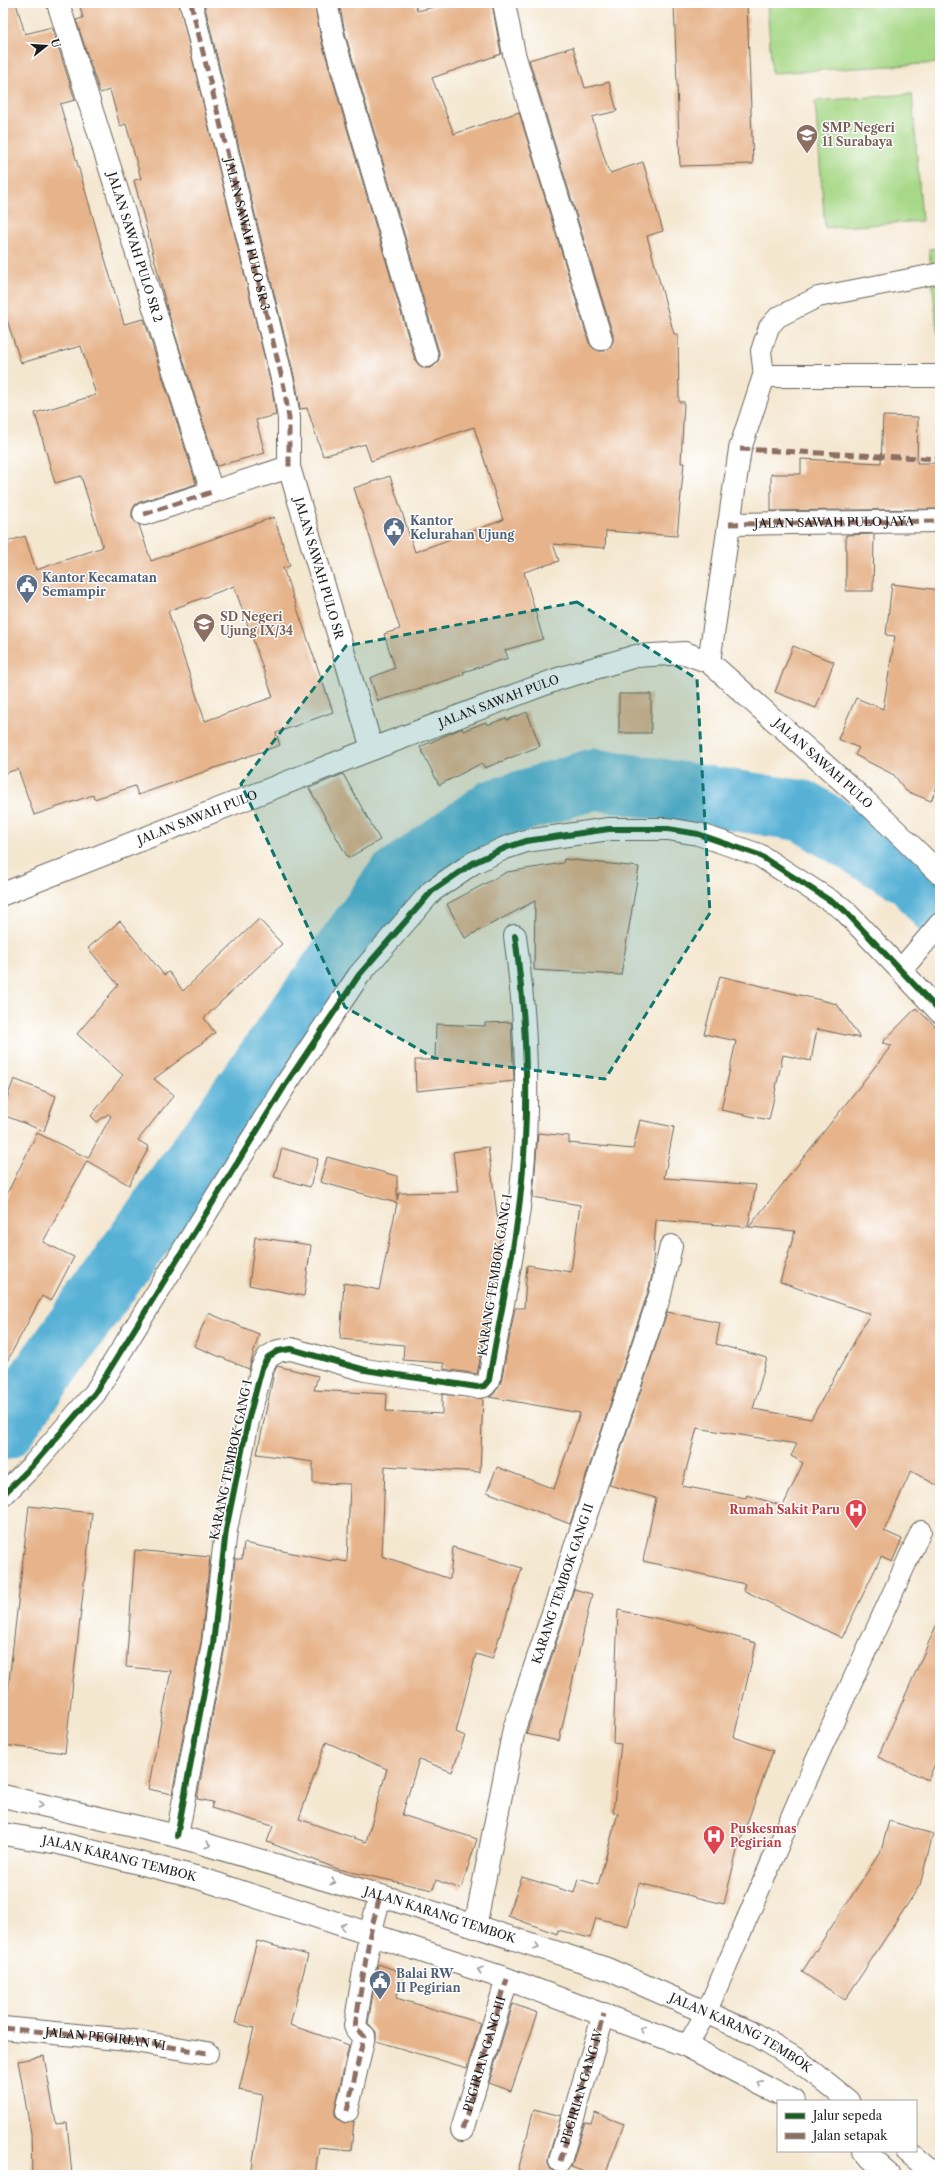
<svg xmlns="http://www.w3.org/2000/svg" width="943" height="2178" viewBox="0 0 943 2178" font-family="'Libre Caslon Text',serif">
<rect width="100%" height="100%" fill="#fff"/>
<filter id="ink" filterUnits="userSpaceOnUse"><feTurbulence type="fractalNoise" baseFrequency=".025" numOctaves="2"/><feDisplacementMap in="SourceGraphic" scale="8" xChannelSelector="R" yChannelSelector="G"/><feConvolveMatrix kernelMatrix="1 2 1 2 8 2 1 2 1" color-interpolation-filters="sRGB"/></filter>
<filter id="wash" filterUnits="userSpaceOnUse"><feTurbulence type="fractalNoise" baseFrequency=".012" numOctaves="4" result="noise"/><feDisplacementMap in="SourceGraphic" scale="16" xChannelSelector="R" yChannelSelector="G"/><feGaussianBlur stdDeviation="0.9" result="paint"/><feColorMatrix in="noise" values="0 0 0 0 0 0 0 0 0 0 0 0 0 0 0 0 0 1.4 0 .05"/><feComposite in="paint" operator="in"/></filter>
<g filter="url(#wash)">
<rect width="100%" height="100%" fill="#f4e7d0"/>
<!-- green -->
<g fill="#a7d887" stroke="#627a52">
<path d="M767,3H940V63L772,73Z"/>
<path d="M912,94L922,221L825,228L815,101Z"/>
<path d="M940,248V338H938L929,249Z"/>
</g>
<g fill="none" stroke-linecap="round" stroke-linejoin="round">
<!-- river -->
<path stroke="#57b1d5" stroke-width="61" d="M3,1430L395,880L493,810L594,779L803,811L913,877L940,908"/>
</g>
<g id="blocks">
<!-- building -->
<g fill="#e6b38a" fill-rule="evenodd">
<path d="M3,3H16L25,34L52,27L75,100L60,104L124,324L144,319L193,473L196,484L140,502L135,505L132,511V518L139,525L151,561L274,517L290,566L283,568L333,712L276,733L280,745L138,795L135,786L94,799L93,795L34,815L18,769L3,774V543L25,536L36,570L103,547L81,476L55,483L35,413L96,395L81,346L21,363L3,308ZM234,586L273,697L205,721L168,611Z"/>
<path d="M79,3H179L272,389L276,415L256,420L265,453L217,466L168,312L134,180L141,179L126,124L120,126L110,90L100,93L76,20L83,18Z"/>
<path d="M204,3H314L322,43L415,360L419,365L424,368H431L436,364L439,359V352L346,37L339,3H415L417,11L451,3H492L501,54L432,78L454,134L519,112L589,343L593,348L599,351H605L610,347L613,341V335L529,60L573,47L585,88L609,82L617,111L592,117L608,170L610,173L643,162L663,231L647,236L674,334H678L679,402H684L681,463H684L677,536L606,531L605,548L553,544L559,561L524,572L543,639L505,650L508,658L463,672L464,674L451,679L378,701L370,678L395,668L384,634L400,629L354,488L390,476L415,552L503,520L474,427L371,461L365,444L323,456L307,408L300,409L296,384Z"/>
<path d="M674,3H747L753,164L680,166Z"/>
<path d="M883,416L918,417L917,463H940V509L771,511V474H801V459L881,463Z"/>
<path d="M874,534L873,591H846V535Z"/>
<path d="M892,584L940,590V779L931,801L906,791L894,775L855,755L859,748L838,739L856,698L883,709L895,636L886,635Z"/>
<path d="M793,646L834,662L816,708L775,692Z"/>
<rect x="619" y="694" width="32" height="39"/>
<path d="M527,712L540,746L485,768L482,763L439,785L420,747L462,728L463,731L486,722L487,725L506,718L507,720Z"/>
<path d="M343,774L380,840L348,858L309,788Z"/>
<path d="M564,859L639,867L621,975L534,970L535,901L465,938L447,904L507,872L563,863Z"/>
<path d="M259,919L282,944L204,1018L215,1033L154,1079L174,1095L138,1140L149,1147L129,1185L87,1161L43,1242L74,1257L51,1301L42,1296L3,1369V1202L37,1133L88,1158L111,1116L108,1114L97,1122L91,1116L123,1075L77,1034L118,985L88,948L120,921L164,975L169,972L183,991Z"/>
<path d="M720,976L837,1004L860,1038L817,1029L811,1061L783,1055L769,1120L721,1110L736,1041L704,1034Z"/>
<path d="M916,1008L940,1031V1487L911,1471L884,1531L902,1539L892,1562L881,1557L842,1638L743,1590L745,1584L643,1561L656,1498L609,1485L667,1312L720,1323L716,1344L767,1358L753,1409L811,1419L870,1314L780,1282L795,1231L749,1227L892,1045L882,1043ZM697,1428L797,1444L791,1456L803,1463L783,1506L747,1495L746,1498L682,1486Z"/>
<path d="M511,1022L514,1081L416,1091L415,1060H435L436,1024L485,1026V1023Z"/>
<path d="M14,1079L56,1096L44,1131L3,1115V1109Z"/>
<path d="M640,1120L674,1127L664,1178L756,1185L748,1227L656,1220L652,1275L648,1292L570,1524L487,1492L497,1467L554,1489L580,1413L489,1397L494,1394L501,1382L515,1308H524L527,1265L571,1272L580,1205L533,1197L538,1133L569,1136V1143L633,1149Z"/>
<path d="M488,1147L500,1236L499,1259L477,1374L444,1369V1363L403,1360L404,1345L340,1339L344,1283L379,1290L397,1203L320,1182L327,1157L397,1176V1200L399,1193L458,1192L453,1152Z"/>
<path d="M282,1148L318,1159L310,1187L274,1177Z"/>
<path d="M255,1237L311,1245L304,1296L249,1285Z"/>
<path d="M208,1313L259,1334L249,1369L194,1346Z"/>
<path d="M277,1366L318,1376L314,1390L387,1394L386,1411L442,1414V1394L483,1399L480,1472L385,1466L382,1556L450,1579L453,1547L522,1568L492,1659L476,1654L456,1732L465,1736L452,1772L419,1759L402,1815L477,1839L461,1889L436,1880L433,1890L338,1869L267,1842L273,1826L211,1808L213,1802L197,1799L225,1646L235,1559H242L244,1543L331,1561L332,1559L347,1562L350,1484L313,1483V1462L257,1454L274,1373ZM326,1742L387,1769L366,1842L299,1819Z"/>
<path d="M29,1506L92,1513L65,1753L3,1745V1689L8,1690Z"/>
<path d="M135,1550L210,1557L201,1642L172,1794L148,1789L171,1671L126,1667Z"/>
<path d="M574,1589L592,1594L559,1741L526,1734Z"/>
<path d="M618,1610L687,1625L688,1623L756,1643L734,1737L773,1751L737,1851L724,1904L639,1883L628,1926L596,1918L590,1938L558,1930L557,1934L508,1916L522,1877L574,1893L578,1879L598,1885L618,1813L613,1812L621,1744L613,1743Z"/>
<path d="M940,1617V1752L928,1780L878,1757Z"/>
<path d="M889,1821L933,1834L920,1885L845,2000L802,1972L881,1851Z"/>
<path d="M257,1941L308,1955L290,2025L349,2045L335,2109V2115L339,2120L345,2123L354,2121L351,2150L319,2147L315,2175H251L263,2095L239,2090L254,2028L235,2023Z"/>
<path d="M378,1964L404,1973L396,1998L481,2023L467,2068L376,2041V2032L368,2023Z"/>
<path d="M513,2004L538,2013L511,2091L489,2083Z"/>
<path d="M44,2056L56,2124L67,2123L72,2175H32L31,2133L18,2061Z"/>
<path d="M534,2109L561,2116L548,2158V2164L551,2170L558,2173L557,2175H517Z"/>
<path d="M595,2113L624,2124L605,2175H592L571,2167L585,2122L591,2123Z"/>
</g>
</g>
</g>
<g filter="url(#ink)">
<use href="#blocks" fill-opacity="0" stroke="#68635b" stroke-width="1"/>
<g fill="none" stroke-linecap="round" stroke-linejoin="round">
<!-- service casing -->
<g stroke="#68635b" stroke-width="22">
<g id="service">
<path d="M764,376L761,351L769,327L778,317L818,297L940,273"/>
<path d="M687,2046L707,2011L806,1782L921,1531"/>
</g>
</g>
<!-- minor casing -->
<g stroke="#68635b" stroke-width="24">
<g id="minor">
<path id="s1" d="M58,3L212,492"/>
<path d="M191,3L284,387L289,418V467"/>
<path d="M326,3L334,40L427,356"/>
<path d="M504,3L514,54L601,339"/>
<path id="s2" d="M144,514L289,467L372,749"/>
<path d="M729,524L940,521"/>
<path d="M709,662L740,449L764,376H940"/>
<path d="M901,970L940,924"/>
<path d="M3,1495L33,1465L95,1393L286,1084L359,975L432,891L473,863L505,848L526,841L609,829H668L698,834L759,855L843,909L940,1012"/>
<path d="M177,1836L213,1644L226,1530L248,1421L262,1368L268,1357L278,1351L291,1349L365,1370L477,1387L484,1386L489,1380C500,1314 516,1247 522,1180C530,1099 526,1016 515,936"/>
<path id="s3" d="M475,1927L514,1729L660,1295L671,1246"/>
<path id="s4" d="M3,2028L128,2040L207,2053"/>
<path d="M347,2111L364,2036L357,2030L355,2026L370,1934L380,1896"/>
<path d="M462,2130L507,1979"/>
<path id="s5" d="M560,2161L604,2014"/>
</g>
</g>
<!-- tertiary casing -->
<g stroke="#68635b" stroke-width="24">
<g id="tertiary">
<path id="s6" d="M3,894L372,749L558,679L636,656L685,653L709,662L864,800L940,874"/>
</g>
</g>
<!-- secondary casing -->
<g stroke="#68635b" stroke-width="24">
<g id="secondary">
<path id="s7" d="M3,1796L177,1836L395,1900L607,1969L755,2034L799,2061L849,2101"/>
<path id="s8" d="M3,1834L59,1843L199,1878L507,1979L687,2046L794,2101"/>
<path d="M863,2151L890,2175"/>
<path d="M907,2151L935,2175"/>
</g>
</g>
<!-- service -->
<use href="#service" stroke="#fff" stroke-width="20"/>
<!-- minor -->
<use href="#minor" stroke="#fff" stroke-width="22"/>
<!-- tertiary -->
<use href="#tertiary" stroke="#fff" stroke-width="22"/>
<!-- secondary -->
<use href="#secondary" stroke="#fff" stroke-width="22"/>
<!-- quiet -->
<g stroke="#8d6e63" stroke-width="5" stroke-dasharray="10 5" stroke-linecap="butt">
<path id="s9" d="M191,3L284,387L289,418V467"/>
<path d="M740,449L940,459"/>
<path d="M144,514L212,492"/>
<path id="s10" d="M729,524L940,521"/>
<path d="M3,2028L128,2040L207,2053"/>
<path d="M347,2111L364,2036L357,2030L355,2026L370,1934L380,1896"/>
<path id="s11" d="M462,2130L507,1979"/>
<path d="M560,2161L604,2014"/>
</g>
<!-- cycleway casing -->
<g stroke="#fff" stroke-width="8">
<g id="cycleway">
<path d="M3,1495L33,1465L95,1393L286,1084L359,975L432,891L473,863L505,848L526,841L609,829H668L698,834L759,855L843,909L940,1012"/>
<path d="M177,1836L213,1644L226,1530L248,1421L262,1368L268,1357L278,1351L291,1349L365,1370L477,1387L484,1386L489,1380C500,1314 516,1247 522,1180C530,1099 526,1016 515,936"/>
</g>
</g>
<!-- cycleway -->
<use href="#cycleway" stroke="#1b5e20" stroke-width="6"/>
</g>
<!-- one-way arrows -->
<defs><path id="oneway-chevron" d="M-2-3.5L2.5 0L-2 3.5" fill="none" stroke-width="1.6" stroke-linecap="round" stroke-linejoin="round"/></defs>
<g stroke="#999">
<use href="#oneway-chevron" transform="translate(41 1805) rotate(13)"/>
<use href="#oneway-chevron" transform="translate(208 1845) rotate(17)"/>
<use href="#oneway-chevron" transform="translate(333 1882) rotate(17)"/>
<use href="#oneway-chevron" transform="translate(343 1926) rotate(-163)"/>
<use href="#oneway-chevron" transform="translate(537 1947) rotate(18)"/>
<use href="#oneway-chevron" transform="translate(480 1970) rotate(-162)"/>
<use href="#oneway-chevron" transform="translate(642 2029) rotate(-159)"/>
<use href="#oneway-chevron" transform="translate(760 2083) rotate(-153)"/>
</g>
</g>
<!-- marked area -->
<path fill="#0f766e" fill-opacity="0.2" stroke="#0f766e" stroke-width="3" stroke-dasharray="8 5" stroke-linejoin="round" d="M577,602L697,679L710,913L605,1079L434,1058L345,1007L241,784L346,646Z"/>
<!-- icons -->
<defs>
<g id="school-pin" transform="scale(1.15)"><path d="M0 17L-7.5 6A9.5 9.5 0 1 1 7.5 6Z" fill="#8d6e63" stroke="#fff"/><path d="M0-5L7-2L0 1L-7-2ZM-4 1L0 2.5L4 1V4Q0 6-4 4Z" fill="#fff"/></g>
<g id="civic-pin" transform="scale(1.15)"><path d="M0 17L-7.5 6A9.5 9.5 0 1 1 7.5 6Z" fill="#5c6f8a" stroke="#fff"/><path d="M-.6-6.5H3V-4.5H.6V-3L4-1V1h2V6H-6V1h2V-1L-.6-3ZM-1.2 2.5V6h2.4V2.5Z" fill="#fff"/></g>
<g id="hospital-pin" transform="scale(1.15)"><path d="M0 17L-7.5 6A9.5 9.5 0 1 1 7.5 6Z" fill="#e0444e" stroke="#fff"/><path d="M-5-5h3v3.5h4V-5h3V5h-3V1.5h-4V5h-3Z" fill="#fff"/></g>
</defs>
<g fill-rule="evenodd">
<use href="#school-pin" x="807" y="135"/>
<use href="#civic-pin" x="394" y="528"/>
<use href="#civic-pin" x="27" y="585"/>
<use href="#school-pin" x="204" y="624"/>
<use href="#hospital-pin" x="856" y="1510"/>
<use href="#hospital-pin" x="714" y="1836"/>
<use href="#civic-pin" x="380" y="1981"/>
</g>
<g text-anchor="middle" stroke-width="3" stroke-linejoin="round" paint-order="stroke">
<!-- education labels -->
<g font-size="12" font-weight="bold" fill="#785e54" stroke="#fff" text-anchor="start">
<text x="822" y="132">SMP Negeri<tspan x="822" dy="14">11 Surabaya</tspan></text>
<text x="220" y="621">SD Negeri<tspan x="220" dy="14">Ujung IX/34</tspan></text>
</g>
<!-- street labels -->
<g font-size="12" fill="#1c1c1c" stroke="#fff">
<text dy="4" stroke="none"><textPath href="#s9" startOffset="238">JALAN SAWAH PULO SR 3</textPath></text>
<text dy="4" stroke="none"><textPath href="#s1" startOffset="256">JALAN SAWAH PULO SR 2</textPath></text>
<text dy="4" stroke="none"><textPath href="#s10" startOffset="105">JALAN SAWAH PULO JAYA</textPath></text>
<text dy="4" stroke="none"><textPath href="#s2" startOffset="258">JALAN SAWAH PULO SR</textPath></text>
<text dy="4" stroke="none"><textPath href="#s6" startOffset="532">JALAN SAWAH PULO</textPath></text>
<text dy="4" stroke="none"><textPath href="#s6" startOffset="904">JALAN SAWAH PULO</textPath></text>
<text dy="4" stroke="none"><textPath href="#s6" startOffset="209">JALAN SAWAH PULO</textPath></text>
<text transform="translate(495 1275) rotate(-81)" y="4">KARANG TEMBOK GANG I</text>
<text transform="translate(231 1460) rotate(-78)" y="4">KARANG TEMBOK GANG I</text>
<text dy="4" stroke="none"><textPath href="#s3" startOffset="355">KARANG TEMBOK GANG II</textPath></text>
<text dy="4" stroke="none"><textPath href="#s8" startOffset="119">JALAN KARANG TEMBOK</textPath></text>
<text dy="4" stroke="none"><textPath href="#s7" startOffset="453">JALAN KARANG TEMBOK</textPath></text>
<text dy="4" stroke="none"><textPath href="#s7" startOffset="777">JALAN KARANG TEMBOK</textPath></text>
<text dy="4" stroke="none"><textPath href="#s4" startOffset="103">JALAN PEGIRIAN VI</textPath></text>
<text dy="4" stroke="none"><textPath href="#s11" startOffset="79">PEGIRIAN GANG III</textPath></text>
<text dy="4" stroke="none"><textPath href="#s5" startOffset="77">PEGIRIAN GANG IV</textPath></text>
</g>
<!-- service labels -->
<g font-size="12" font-weight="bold" fill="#4e5e75" stroke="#fff" text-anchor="start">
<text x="410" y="525">Kantor<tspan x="410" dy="14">Kelurahan Ujung</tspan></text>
<text x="42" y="582">Kantor Kecamatan<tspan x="42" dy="14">Semampir</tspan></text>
<text x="396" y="1978">Balai RW<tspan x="396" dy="14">II Pegirian</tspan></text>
</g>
<!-- health labels -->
<g font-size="12" font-weight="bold" fill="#be3a42" stroke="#fff" text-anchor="end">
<text x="840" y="1514">Rumah Sakit Paru</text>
<text x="730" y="1833" text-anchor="start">Puskesmas<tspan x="730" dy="14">Pegirian</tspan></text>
</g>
</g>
<!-- margin -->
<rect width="943" height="2178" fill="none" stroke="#fff" stroke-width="16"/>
<!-- legend -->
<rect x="777" y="2100" width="140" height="52" fill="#ffffff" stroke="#a4a4a4"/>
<rect x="785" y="2113" width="20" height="6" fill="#1b5e20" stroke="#a4a4a4"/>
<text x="813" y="2120" font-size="12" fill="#1c1c1c">Jalur sepeda</text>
<rect x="785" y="2133" width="20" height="6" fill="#8d6e63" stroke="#a4a4a4"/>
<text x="813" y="2140" font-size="12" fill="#1c1c1c">Jalan setapak</text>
<!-- north arrow -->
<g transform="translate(46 46) rotate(73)" stroke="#ffffff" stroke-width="3" paint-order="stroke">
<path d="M0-3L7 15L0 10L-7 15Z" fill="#1c1c1c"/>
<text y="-6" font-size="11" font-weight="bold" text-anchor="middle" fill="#1c1c1c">U</text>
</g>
</svg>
